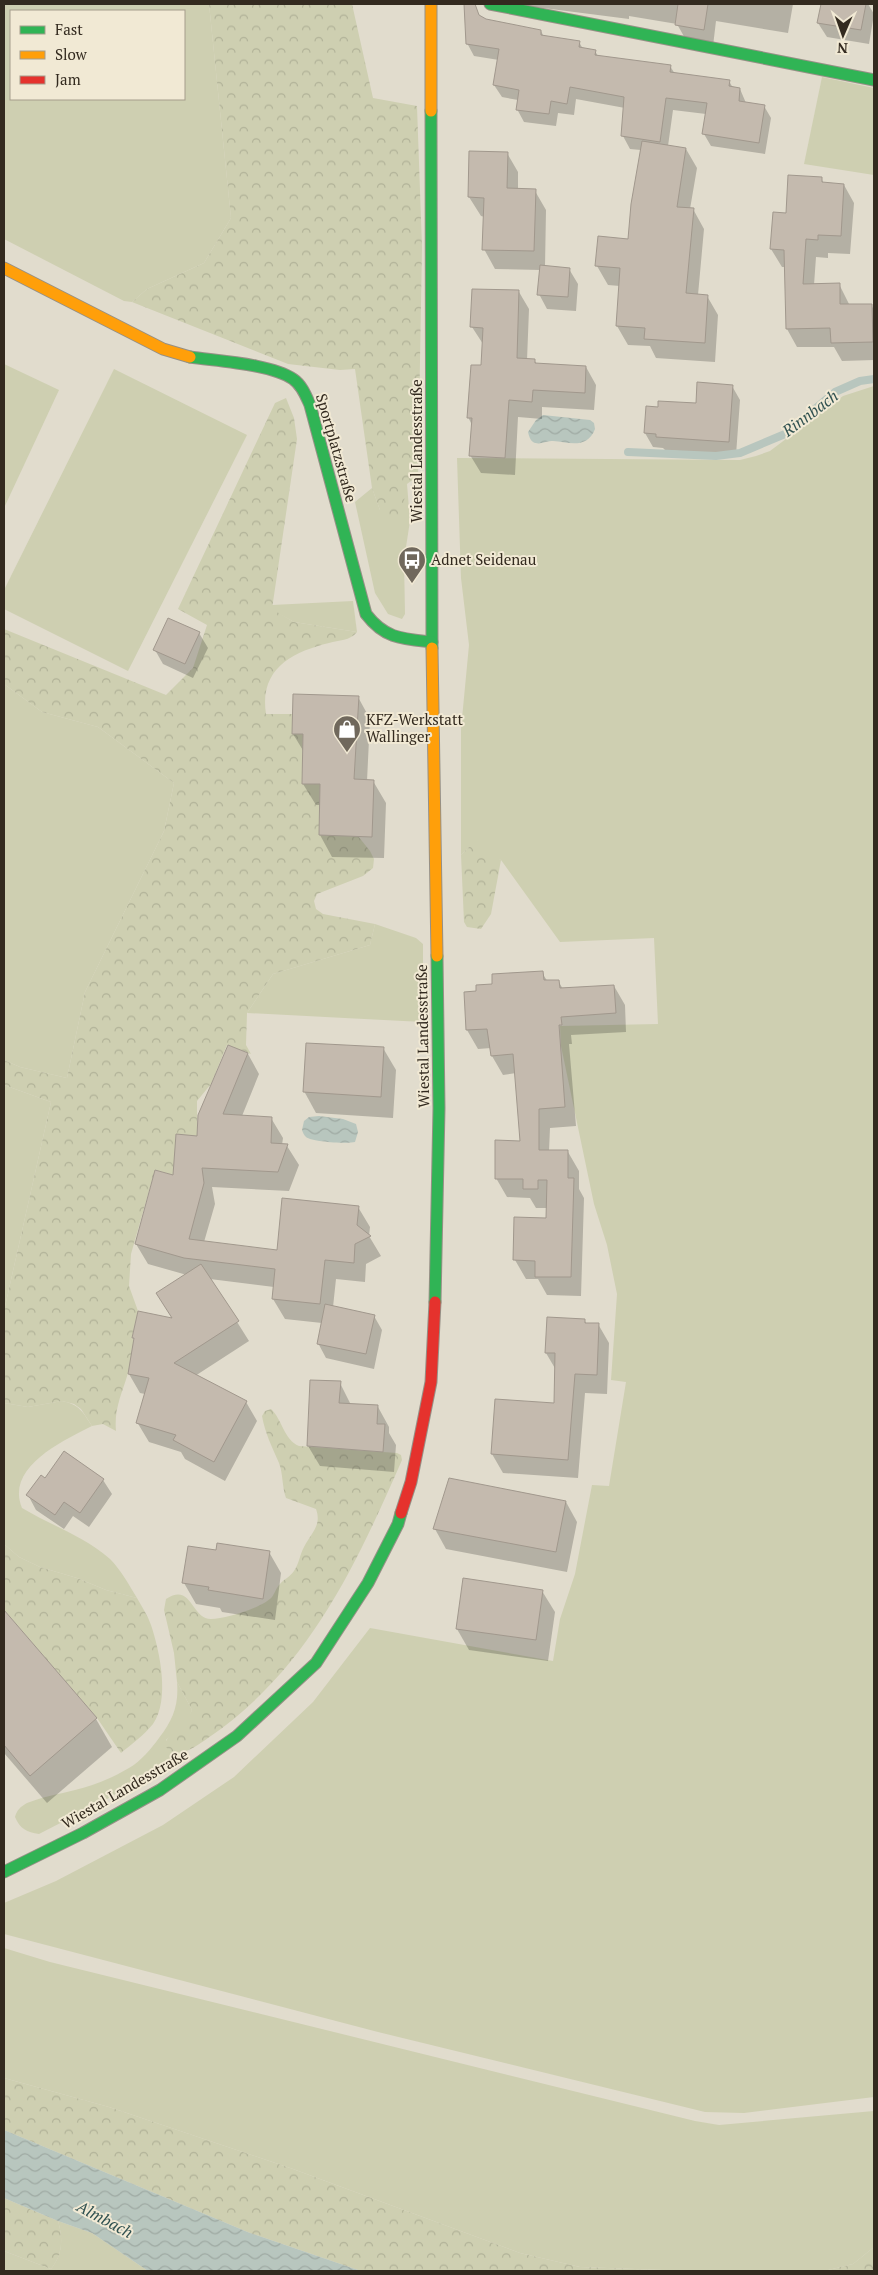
<svg xmlns="http://www.w3.org/2000/svg" width="878" height="2275" viewBox="0 0 878 2275" font-family="'PT Serif',serif">
<defs>
<pattern id="forest-crowns" width="20" height="18" patternUnits="userSpaceOnUse" patternTransform="scale(1.25)"><rect width="20" height="18" fill="#cecfb1"/><path d="M2 6a3 3 0 1 1 6 0M12 15a3 3 0 1 1 6 0" fill="none" stroke="#b1b298"/></pattern>
<pattern id="water-waves" width="16" height="10" patternUnits="userSpaceOnUse" patternTransform="scale(1.25)"><rect width="16" height="10" fill="#b8c6be"/><path d="M0 5q4-4 8 0t8 0" fill="none" stroke="#9faaa3"/></pattern>
</defs>
<rect width="100%" height="100%" fill="#e1dccd"/>
<!-- green -->
<g fill="#cecfb1" fill-rule="evenodd">
<path d="M4,4H209L231,218L204,263L147,289L132,302L124,301L4,239ZM11,11H184V99H11Z"/>
<path d="M822,77L874,88V175L804,164Z"/>
<path d="M4,364L59,390L4,508Z"/>
<path d="M114,369L247,435L128,671L4,609V590Z"/>
<path d="M874,386V2097L744,2113L705,2112L378,2032L4,1934V1903L56,1881L163,1825L234,1777L313,1702L370,1628L553,1661L560,1619L575,1574L592,1485L609,1486L626,1382L611,1380L617,1294L607,1245L594,1204L561,1046L560,1026L658,1024L654,938L560,942L501,860L469,847L461,855V729L469,645L461,578L457,458L740,460L756,456L770,451L843,396Z"/>
<path d="M407,484L410,521L404,560L405,614L402,619L388,614L375,593L355,502L372,488L380,510Z"/>
<path d="M353,601L357,632L294,622L272,610V605Z"/>
<path d="M4,684L42,712L98,727L174,783L164,831L85,992L67,1078L20,1067L4,1060Z"/>
<path d="M375,924L416,938L423,944V1022L247,1013L273,974L370,945Z"/>
<path d="M4,1085L51,1102L4,1311Z"/>
<path d="M62,1401C80,1405 82,1411 92,1426C63,1441 5,1467 22,1508C52,1526 84,1536 110,1559C121,1570 129,1585 137,1598L106,1590L77,1578L40,1567L19,1557L4,1544V1403L28,1407Z"/>
<path d="M177,1682L192,1710L189,1717L166,1740L177,1753L188,1751L107,1799L39,1834C27,1832 20,1829 15,1817C17,1810 20,1807 27,1803C42,1797 59,1794 75,1790C93,1786 114,1777 129,1768C141,1761 151,1749 159,1738C173,1720 179,1705 177,1682Z"/>
<path d="M4,1948L50,1962L695,2121L719,2125L874,2111V2247L853,2264L824,2271H690L580,2267L520,2253L293,2169L109,2107L4,2078Z"/>
<path d="M58,2221L92,2233L148,2271H4V2251L51,2269C63,2254 63,2239 58,2221Z"/>
</g>
<!-- forest -->
<g fill="url(#forest-crowns)">
<path d="M209,4H352L373,98L417,106L422,247L418,476L407,484L399,529L380,510L372,488L355,369L340,370L288,364L132,302L147,289L204,263L231,218Z"/>
<path d="M286,398L294,418L297,439L272,609L294,622L357,632C350,641 339,640 329,643C292,652 259,669 266,714H293L292,734H303L302,784H320L319,835L358,836L370,851L374,859L373,868L363,876L317,894L314,901L316,909L323,914L375,924L370,945L273,974L247,1013L246,1045L251,1054L227,1045L211,1084L197,1101V1136L173,1175L155,1170L131,1254L129,1286L138,1311L132,1338L134,1341C132,1352 131,1363 128,1373C122,1394 114,1408 116,1431L103,1424L92,1426L81,1409L74,1404L62,1401L28,1407L4,1403V1311L51,1102L4,1085V1060L20,1067L67,1078L85,992L164,831L174,783L98,727L42,712L4,684V629L166,695L193,668L207,625L178,609L275,403Z"/>
<path d="M476,845L501,860L491,914L481,929L467,927L464,922L461,855L469,847Z"/>
<path d="M271,1409C282,1419 284,1440 299,1446L397,1453L401,1455L402,1460C355,1567 308,1670 208,1738C195,1747 178,1761 165,1746C167,1731 186,1724 192,1710L177,1682L174,1653L164,1610L166,1599C192,1582 191,1619 211,1619C225,1619 262,1608 272,1597C275,1593 276,1588 280,1584C284,1579 290,1577 294,1571C299,1564 300,1554 304,1547C311,1533 322,1526 316,1509L286,1498C282,1487 283,1473 279,1463C272,1447 265,1433 262,1416L265,1411Z"/>
<path d="M4,1544L19,1557L40,1567L77,1578L106,1590L137,1598C142,1607 148,1616 151,1625C160,1652 170,1700 153,1724C144,1735 132,1744 121,1753L97,1718L4,1610Z"/>
<path d="M4,2078L109,2107L293,2169L520,2253L580,2267L690,2271H361L250,2233L4,2130Z"/>
<path d="M4,2198L58,2221C63,2239 63,2254 51,2269L4,2251Z"/>
<path d="M874,2247V2271H793H824L853,2264Z"/>
</g>
<!-- water -->
<g fill="url(#water-waves)">
<path d="M543,415L590,420L594,423L595,429C587,450 568,442 553,441C546,440 540,446 533,442C530,440 529,436 528,432L536,420Z"/>
<path d="M319,1116L343,1119L356,1124L358,1132L355,1142C348,1144 312,1142 306,1137C304,1135 303,1133 302,1130L304,1121L309,1117Z"/>
<path d="M4,2130L250,2233L361,2271H148L92,2233L58,2221L4,2198Z"/>
</g>
<!-- shadow -->
<g fill="#0003">
<path d="M512,4H793L788,33L716,21L713,46L686,40L677,24L629,16V19Z"/>
<path d="M822,4H868L874,14L869,44L827,37L818,23Z"/>
<path d="M541,31L544,37L579,42L583,49L595,51L598,56L670,66L675,74L729,81L733,88L740,89L746,103L764,106L771,118L765,154L711,146L704,134L706,114L673,110L668,146L686,149L697,168L690,209H693L704,229L698,295L707,296L718,315L715,362L656,358L650,346L628,345L617,326L620,286L608,285L597,266L629,240L641,150L630,149L623,136L625,108L576,99L574,115L558,113L556,126L524,122L517,109L518,100L502,97L494,85L499,60L474,56L467,43Z"/>
<path d="M470,153H507L518,172V190L535,191L546,210L545,267L569,269L578,284L576,311L547,309L539,294L541,270L495,269L484,249L485,217L481,216L469,197Z"/>
<path d="M821,178L824,184L844,185L854,203L850,254L828,253V258L816,257L814,285L839,284L850,306L871,305L874,310V360L842,361L834,347H797L787,329L786,267H782L771,249L787,214Z"/>
<path d="M519,292L529,309L527,360H534L537,364L586,367L596,385L594,410L542,407V419L518,417L515,475L481,473L470,455L472,425L468,417L482,367L483,344L472,327Z"/>
<path d="M732,386L740,400L736,455L665,450L663,448L653,447L645,433L659,408L697,404Z"/>
<path d="M199,633L208,648L193,678L163,664L155,650Z"/>
<path d="M358,697L370,719L367,781H373L386,803L384,858L332,857L320,835L321,805H316L303,784L304,752L293,734Z"/>
<path d="M542,973L548,982L558,981L563,989L614,986L625,1005L626,1032L571,1035L572,1044H569L576,1126L550,1128L549,1151L568,1152L579,1171V1189L584,1198L581,1296L547,1295L538,1279H526L515,1260L547,1219L548,1208H536L530,1198L507,1197L496,1178L521,1142L516,1073L503,1075L492,1056L491,1048L478,1049L467,1030L478,992L494,985Z"/>
<path d="M228,1046L248,1054L259,1074L242,1116L271,1118L283,1138L282,1145L287,1146L299,1165L289,1191L212,1187L215,1204L204,1242L278,1251L358,1207L370,1227L369,1236L381,1256L366,1264L365,1282L336,1279L333,1307L374,1316L382,1330L374,1369L326,1358L318,1343L322,1323L285,1319L273,1299L274,1287L210,1279L249,1341L195,1376L246,1402L257,1421L225,1481L185,1459L181,1452L149,1442L137,1422L145,1394L140,1393L129,1374L135,1341L133,1338L173,1319L187,1275L148,1264L136,1244L198,1138Z"/>
<path d="M383,1048L396,1070L393,1118L316,1113L304,1091Z"/>
<path d="M584,1320L587,1324H598L609,1343L607,1394L585,1393L578,1478L503,1473L492,1454L555,1404L556,1370L546,1353Z"/>
<path d="M311,1381L340,1383L351,1405L378,1407L389,1427V1433L396,1445L394,1472L320,1466L308,1446Z"/>
<path d="M65,1452L103,1480L112,1494L89,1527L73,1516L64,1529L36,1510L28,1495L45,1479Z"/>
<path d="M566,1502L577,1522L567,1572L446,1549L435,1529Z"/>
<path d="M217,1552H269L281,1573L275,1620L222,1612L220,1608L196,1604L184,1583Z"/>
<path d="M542,1591L555,1612L548,1661L469,1650L457,1629Z"/>
<path d="M4,1612L96,1719L112,1747L47,1803L4,1753Z"/>
</g>
<g fill="none" stroke-linecap="round" stroke-linejoin="round">
<!-- stream -->
<path stroke="#b8c6be" stroke-width="8" d="M628,452L716,456L740,453L785,434L835,392L860,381L874,379"/>
</g>
<!-- building -->
<g fill="#c4baae" stroke="#a1988d">
<path d="M464,4H475L479,15L486,19L541,30V35L580,41L579,47L596,50L595,55L671,65L670,72L730,80L729,86L740,88L739,101L765,105L759,143L702,134L707,103L666,98L660,142L621,136L624,97L570,87L567,104L551,101L549,114L516,110L519,90L493,85L499,49L466,44Z"/>
<path d="M678,4H708L704,30L675,25Z"/>
<path d="M821,4H866L861,30L817,23Z"/>
<path d="M642,141L686,148L677,207L694,208L686,293L708,295L705,343L644,339L645,328L616,326L620,268L595,266L598,236L628,239L631,204Z"/>
<path d="M469,151L508,152L507,188L536,189L534,251L482,250L484,198L468,197Z"/>
<path d="M788,175L822,177V182L844,184L841,236L818,235V240L806,239L803,284L840,283V304H872L873,342L831,343L830,328L786,329L784,250L770,249L773,212L786,213Z"/>
<path d="M540,265L570,268L568,297L537,295Z"/>
<path d="M472,289L519,290L517,358L535,359V363L586,366L585,393L533,390L532,402L509,400L505,458L469,456L472,418H467L471,365H481L483,328L470,327Z"/>
<path d="M697,382L733,385L729,442L656,437V434L644,433L646,406L658,407V401L696,403Z"/>
<path d="M168,618L200,632L185,664L153,650Z"/>
<path d="M293,694L359,696L354,779L374,780L372,837L319,835L320,784H302L303,734H292Z"/>
<path d="M543,971L544,980H559L560,988L614,985L616,1013L561,1017L562,1025H559L565,1107L539,1109V1150H568V1178H574L571,1277H535V1261L513,1260L514,1217L546,1218L547,1180H538V1189H523V1179H495V1140L520,1141L513,1054L491,1056L487,1029L466,1030L464,992L476,991V985L492,984V974Z"/>
<path d="M306,1043L384,1047L381,1097L303,1092Z"/>
<path d="M228,1045L248,1053L223,1114L272,1117L271,1143L288,1144L278,1172L202,1168L204,1183L189,1239L277,1250L282,1198L359,1206L357,1225L371,1236L355,1244L354,1263L325,1260L320,1304L272,1299L275,1269L184,1258L135,1244L155,1170L173,1175L176,1134L197,1136L198,1115Z"/>
<path d="M201,1264L239,1321L174,1363L247,1401L214,1462L173,1440L176,1435L136,1423L149,1378L128,1374L134,1338H132L138,1311L172,1318L156,1293Z"/>
<path d="M325,1304L375,1315L366,1354L317,1344Z"/>
<path d="M547,1317L585,1319V1323H599L597,1375L575,1374L568,1460L491,1454L495,1399L554,1403L555,1353H545Z"/>
<path d="M310,1380L341,1381L339,1403L378,1405L377,1424H385L383,1452L307,1446Z"/>
<path d="M64,1451L104,1479L80,1513L64,1502L55,1515L26,1495L41,1475L45,1478Z"/>
<path d="M449,1478L566,1501L556,1552L433,1529Z"/>
<path d="M217,1543L270,1551L263,1599L208,1590L209,1587L182,1583L188,1546L216,1550Z"/>
<path d="M463,1578L543,1590L536,1640L456,1629Z"/>
<path d="M4,1610L97,1718L30,1776L4,1745Z"/>
</g>
<g fill="none" stroke-linecap="round" stroke-linejoin="round">
<!-- fast casing -->
<g stroke="#969086" stroke-width="13">
<g id="fast">
<path d="M490,4L874,80"/>
<path d="M431,111L432,648"/>
<path d="M190,357C217,361 272,364 293,379C302,385 306,396 310,405L366,614C385,639 403,639 432,642"/>
<path d="M435,1302L439,1108L437,956"/>
<path d="M4,1872L83,1833L160,1790L237,1736L316,1663L368,1583L398,1524L401,1513"/>
</g>
</g>
<!-- slow casing -->
<g stroke="#969086" stroke-width="13">
<g id="slow">
<path d="M431,4V111"/>
<path d="M4,268L163,349L190,357"/>
<path d="M432,648L437,956"/>
</g>
</g>
<!-- jam casing -->
<g stroke="#969086" stroke-width="13">
<path id="jam" d="M401,1513L411,1482L431,1382L435,1302"/>
</g>
<!-- fast -->
<use href="#fast" stroke="#30b455" stroke-width="11"/>
<!-- slow -->
<use href="#slow" stroke="#ff9f0a" stroke-width="11"/>
<!-- jam -->
<use href="#jam" stroke="#e5322d" stroke-width="11"/>
</g>
<!-- icons -->
<defs>
<g id="bus-pin" transform="scale(1.4375)"><path d="M0 17L-7.5 6A9.5 9.5 0 1 1 7.5 6Z" fill="#70685c" stroke="#f1e9d4"/><path d="M-5-6H5V4H4V6H2V4H-2V6H-4V4H-5ZM-3.5-4V0h7V-4ZM-3.5 1.2v1.5H-2V1.2ZM2 1.2v1.5H3.5V1.2Z" fill="#fff"/></g>
<g id="shop-pin" transform="scale(1.4375)"><path d="M0 17L-7.5 6A9.5 9.5 0 1 1 7.5 6Z" fill="#70685c" stroke="#f1e9d4"/><path d="M-5-2.5h2.3a2.7 3.5 0 0 1 5.4 0H5L5.5 6h-11ZM-1.5-2.5h3a1.5 2.3 0 0 0-3 0Z" fill="#fff"/></g>
</defs>
<g fill-rule="evenodd">
<use href="#bus-pin" x="412" y="560"/>
<use href="#shop-pin" x="347" y="729"/>
</g>
<g text-anchor="middle" stroke-width="4" stroke-linejoin="round" paint-order="stroke">
<!-- street labels -->
<g font-size="15" fill="#332a1f" stroke="#f1e9d4">
<text transform="translate(336 448) rotate(74)" y="5">Sportplatzstraße</text>
<text transform="translate(417 451) rotate(-90)" y="5">Wiestal Landesstraße</text>
<text transform="translate(423 1036) rotate(-91)" y="5">Wiestal Landesstraße</text>
<text transform="translate(125 1789) rotate(-30)" y="5">Wiestal Landesstraße</text>
</g>
<!-- poi labels -->
<g font-size="15" fill="#332a1f" stroke="#f1e9d4" text-anchor="start">
<text x="431" y="565">Adnet Seidenau</text>
<text x="366" y="725">KFZ-Werkstatt<tspan x="366" dy="17">Wallinger</tspan></text>
</g>
<!-- water labels -->
<g font-size="16" font-style="italic" fill="#305150" stroke="#f1e9d4">
<text transform="translate(810 413) rotate(-37)" y="6">Rinnbach</text>
<text transform="translate(105 2219) rotate(28)" y="6">Almbach</text>
</g>
</g>
<!-- border -->
<rect width="878" height="2275" fill="none" stroke="#332a1f" stroke-width="10"/>
<!-- legend -->
<rect x="10" y="10" width="175" height="90" fill="#f1e9d4" stroke="#a59d8c"/>
<rect x="20" y="26" width="25" height="8" fill="#30b455" stroke="#a59d8c"/>
<text x="55" y="35" font-size="15" fill="#332a1f">Fast</text>
<rect x="20" y="51" width="25" height="8" fill="#ff9f0a" stroke="#a59d8c"/>
<text x="55" y="60" font-size="15" fill="#332a1f">Slow</text>
<rect x="20" y="76" width="25" height="8" fill="#e5322d" stroke="#a59d8c"/>
<text x="55" y="85" font-size="15" fill="#332a1f">Jam</text>
<!-- north arrow -->
<g transform="translate(843 35) rotate(182)" stroke="#f1e9d4" stroke-width="4" paint-order="stroke">
<path d="M0-4L9 19L0 12L-9 19Z" fill="#332a1f"/>
<text y="-8" font-size="14" font-weight="bold" text-anchor="middle" fill="#332a1f">N</text>
</g>
</svg>
